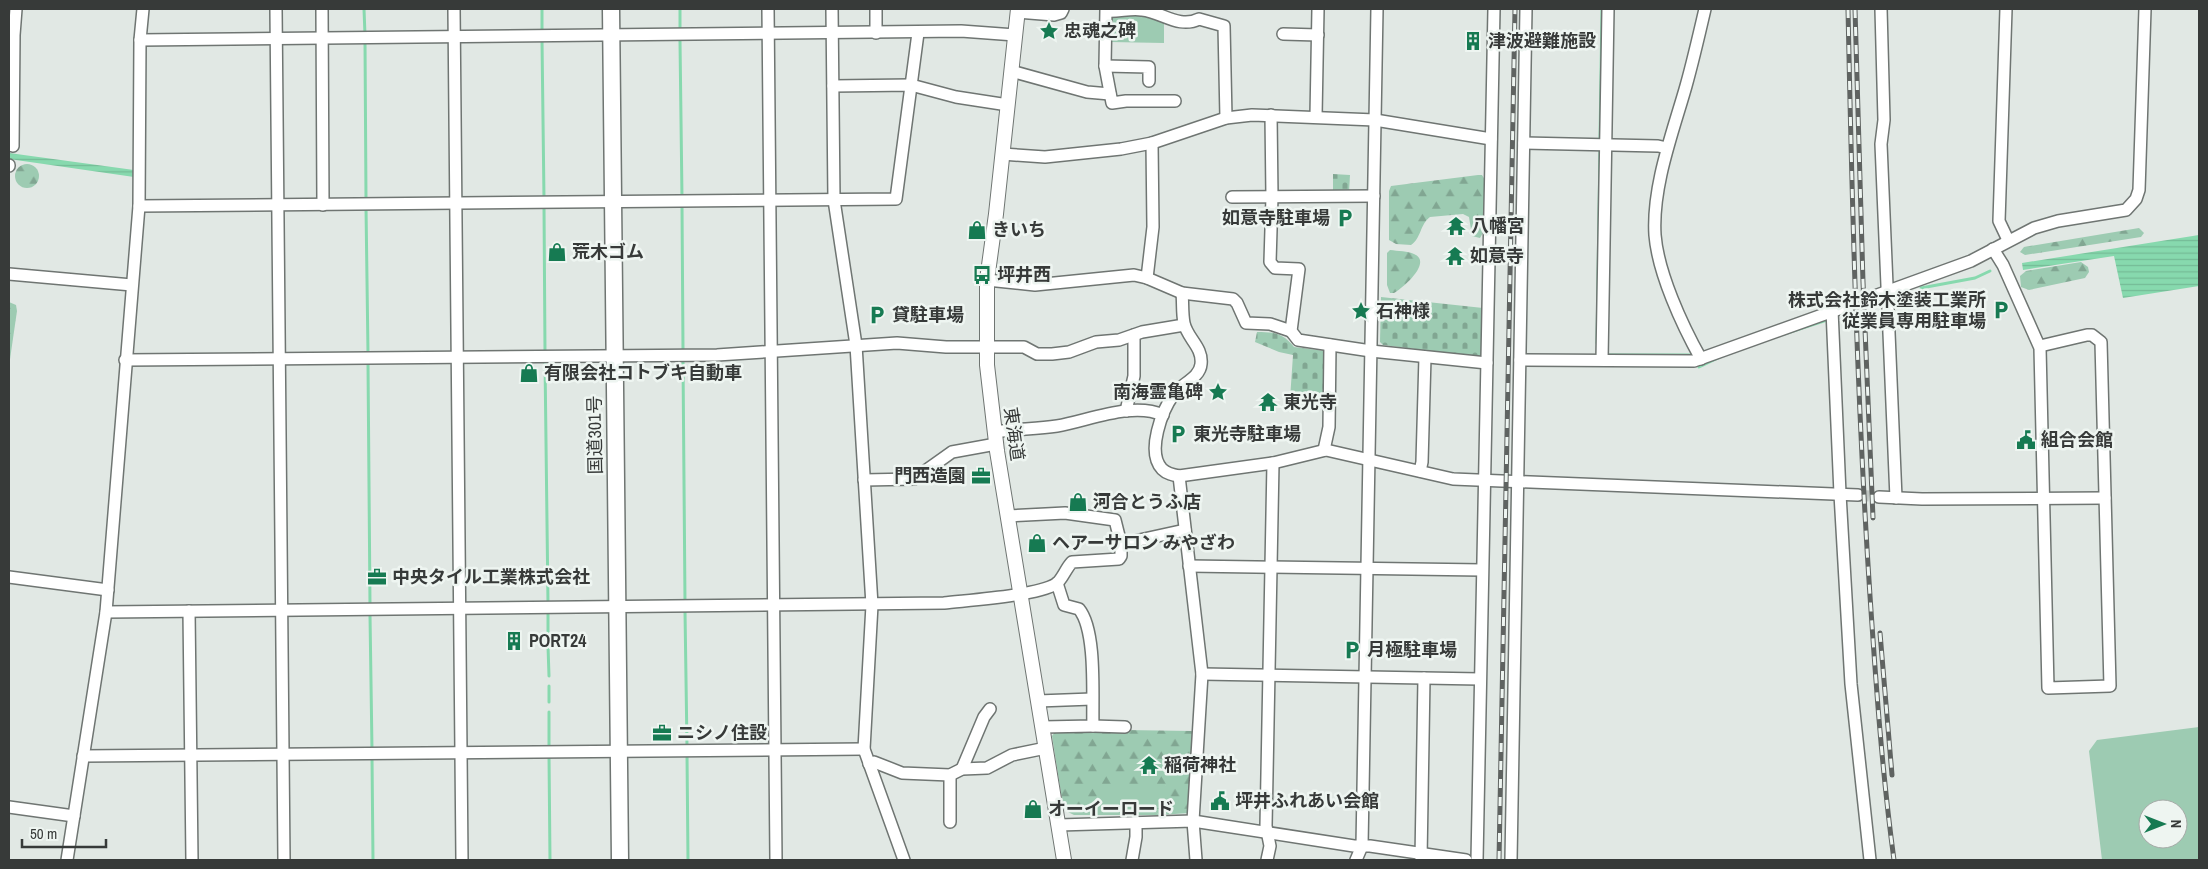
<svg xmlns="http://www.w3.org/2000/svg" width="2208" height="869" viewBox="0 0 2208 869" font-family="'Archivo Narrow','Noto Sans JP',sans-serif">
<defs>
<pattern id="forest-firs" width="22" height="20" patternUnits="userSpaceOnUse" patternTransform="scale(1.25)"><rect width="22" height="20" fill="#9dcbb2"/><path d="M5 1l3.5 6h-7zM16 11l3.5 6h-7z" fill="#81a692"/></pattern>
<pattern id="cemetery-stones" width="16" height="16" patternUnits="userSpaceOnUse" patternTransform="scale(1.25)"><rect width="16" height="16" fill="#9dcbb2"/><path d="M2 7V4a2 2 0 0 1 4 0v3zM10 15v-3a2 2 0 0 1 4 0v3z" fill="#81a692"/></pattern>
<pattern id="water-rules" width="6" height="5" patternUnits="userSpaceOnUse" patternTransform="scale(1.25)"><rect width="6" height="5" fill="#87d9ae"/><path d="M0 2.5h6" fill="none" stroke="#75bb96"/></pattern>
</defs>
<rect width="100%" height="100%" fill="#e1e8e4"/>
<!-- forest -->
<g fill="url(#forest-firs)">
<circle cx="27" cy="176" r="12"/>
<path d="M1478,175H1482L1485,180L1484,231L1480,238L1472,236L1469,217L1463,214L1430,217C1420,224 1421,239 1411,245L1396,244L1389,240V191L1391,186Z"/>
<path d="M2139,228L2144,233L2141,237L2025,255L2020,252L2024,247Z"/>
<path d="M1390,250C1398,251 1408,251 1414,254C1433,262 1403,288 1394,293H1390L1387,285V253Z"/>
<path d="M2081,262L2088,267L2089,272L2085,278L2029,290L2021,287L2020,276L2026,271Z"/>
<path d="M9,302L16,305L17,311L9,366Z"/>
<path d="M1057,729L1192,731L1194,734L1189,813L1160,815L1155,812L1157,807L1169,802L1165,785H1132L1124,815H1074L1068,812L1063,806L1052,736Z"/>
</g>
<!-- cemetery -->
<g fill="url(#cemetery-stones)">
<path d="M1333,174L1350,175L1349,193H1333Z"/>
<path d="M1381,297L1483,308L1482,357L1383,345L1380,342Z"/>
<path d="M1257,332C1274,332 1283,333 1294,347L1325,351L1324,404L1290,399L1293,355L1279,352L1255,342Z"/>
</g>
<!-- park -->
<g fill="#9dcbb2" fill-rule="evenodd">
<path d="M1129,14H1142L1164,21V43L1110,42L1111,17Z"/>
<path d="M2199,727V860H2102L2089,751L2097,740ZM2148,809H2178V839H2148Z"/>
<path d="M1101,785H1165L1169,790V805L1155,809V812L1160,815H1101Z"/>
</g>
<!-- water -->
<g fill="url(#water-rules)">
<path d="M9,153L134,170V177L9,159Z"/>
<path d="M2199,235V286L2123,298L2114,256L2023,270L2022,263Z"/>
</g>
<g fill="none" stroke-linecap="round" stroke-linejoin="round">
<!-- stream -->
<g stroke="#87d9ae" stroke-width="3">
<path d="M364,9L365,35"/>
<path d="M542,9V33"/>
<path d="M680,9V31"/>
<path d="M542,40L544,199"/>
<path d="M365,41L366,200"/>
<path d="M680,41L682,198"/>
<path d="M1600,140L1602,9"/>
<path d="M682,205L683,349"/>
<path d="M544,206L545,351"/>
<path d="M366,207L368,353"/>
<path d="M1921,288L1975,278L1990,271"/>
<path d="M1894,298L1900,296"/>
<path d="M1784,334L1830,319"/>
<path d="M1597,343L1600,148"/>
<path d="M1609,355H1693"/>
<path d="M545,361L548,603"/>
<path d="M683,361L685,602"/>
<path d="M368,363L370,605"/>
<path d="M1699,366V367L1720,357"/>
<path d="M685,611L687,747"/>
<path d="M548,613V636"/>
<path d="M370,615L372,750"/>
<path d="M548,646L549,676"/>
<path d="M549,686V702"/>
<path d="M549,712V749"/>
<path d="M687,754L688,860"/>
<path d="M549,755L550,860"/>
<path d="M372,757L373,860"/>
</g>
<!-- minor-tunnel -->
<g stroke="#bfc5c2" stroke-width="11" stroke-dasharray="11 5.5" stroke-linecap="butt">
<path d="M1850,305L1869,298"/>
<path d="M1858,495L1879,497"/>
</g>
<!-- minor casing -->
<g stroke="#6f7572" stroke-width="14">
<g id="minor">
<path d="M276,9L284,860"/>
<path d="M322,9L323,205"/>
<path d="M454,9L462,860"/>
<path d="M768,9L776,860"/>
<path d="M832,9L834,200L856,345L872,605L864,749L904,860"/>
<path d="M876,9V33"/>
<path d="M1106,9L1105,66L1112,103L1126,101H1175"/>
<path d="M1881,9L1884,120L1881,144L1896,498"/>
<path d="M2006,9L1999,221L2008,240"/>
<path d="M1107,11C1119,12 1131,8 1142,10C1162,12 1179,29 1199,19L1224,26L1226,118"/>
<path d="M1017,12L1054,15L1061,13L1063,9"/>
<path d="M1283,34L1318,35"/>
<path d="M140,40L961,31L1015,35"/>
<path d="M1105,66L1149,67V81"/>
<path d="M1011,71L1087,92L1110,94"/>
<path d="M833,86L911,85L956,97L1008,105"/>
<path d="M1271,115L1272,197L1270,262L1275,268L1299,269L1291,331L1298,340L1371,351L1487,363"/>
<path d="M1316,116L1318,9"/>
<path d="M1524,143L1658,146L1667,148"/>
<path d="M9,145L13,146L14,35L16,9"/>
<path d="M1002,154L1045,157L1121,149L1152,143L1226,118L1252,115L1375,120L1491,139"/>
<path d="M9,166V165"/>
<path d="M1232,197L1374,196"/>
<path d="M139,206L896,199L918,33"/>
<path d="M1993,249L2003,265L2040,348L2048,688L2110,686L2101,342L2092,335H2087L2040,346"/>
<path d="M9,274L132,285"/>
<path d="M1147,278L1153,227L1152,143"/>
<path d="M987,280L1035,285L1134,275L1147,278L1182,293L1233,299L1237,303L1246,323L1270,324L1291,331"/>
<path d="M1182,293C1183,302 1182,313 1184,323C1187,338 1203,347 1201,364C1200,378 1181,384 1174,394C1162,410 1146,452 1162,469C1167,474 1173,475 1179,476L1273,463L1326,450L1453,479L1858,495"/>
<path d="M1869,298L1971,261L2034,228L2058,221L2126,210L2136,199L2139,190L2145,9"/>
<path d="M1832,310L1840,494L1851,684L1870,860"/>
<path d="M1701,359C1682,325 1658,273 1655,235C1652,186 1673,132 1686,86C1693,61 1699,35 1705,9"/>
<path d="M125,360L717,355L897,343L946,347H1024L1037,354H1052L1069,352L1096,342L1119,340L1142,332L1184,325"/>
<path d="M1520,360L1694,361L1850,305"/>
<path d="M1602,360L1608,9"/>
<path d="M1126,411L1134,376V335"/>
<path d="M995,432C1015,429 1036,429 1057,426C1088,421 1132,401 1163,415"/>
<path d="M1324,450L1329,427L1330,345"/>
<path d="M1420,471L1422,462L1425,357"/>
<path d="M1179,476L1202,674L1193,821L1196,860"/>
<path d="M864,480L914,479L952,452L996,444"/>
<path d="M1879,497L1922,499L2105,498"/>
<path d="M1008,516L1065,513L1115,520L1121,544"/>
<path d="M1189,566L1482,570"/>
<path d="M9,577L108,590"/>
<path d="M189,611L192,860"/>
<path d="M106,612L944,603C970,600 1035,596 1056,584C1062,580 1066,568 1072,562L1119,559L1121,556V544L1185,530"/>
<path d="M1202,674L1480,679"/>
<path d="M1038,701L1092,699"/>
<path d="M1093,726L1125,727"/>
<path d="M1043,727L1093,726C1092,698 1097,631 1079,609L1064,605L1057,583"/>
<path d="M83,756L864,749"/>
<path d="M869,764L874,762L902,773L950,775L962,769L987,768L1012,755L1046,748"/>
<path d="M962,769L984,717L990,709"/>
<path d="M950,775V822"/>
<path d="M9,807L74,816"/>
<path d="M1059,825L1193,821L1354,846H1370L1466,860"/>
<path d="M1421,859L1424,678"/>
<path d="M67,860L106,612L139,206L140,40L143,9"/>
<path d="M1132,860L1136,837V822"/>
<path d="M1267,860L1270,846L1266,826L1273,463"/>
<path d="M1356,860L1362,846L1377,9"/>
<path d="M1477,860L1494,9"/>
<path d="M1511,860L1526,9"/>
</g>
</g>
<!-- major casing -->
<g stroke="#6f7572" stroke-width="16">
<path id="major" d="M1018,9L996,214L987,280V365L997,451L1064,860"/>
</g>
<!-- highway casing -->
<g stroke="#6f7572" stroke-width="19">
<path id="highway" d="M611,9L620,860"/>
</g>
<!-- minor -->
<use href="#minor" stroke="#fff" stroke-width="11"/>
<!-- major -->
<use href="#major" stroke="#fff" stroke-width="14"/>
<!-- highway -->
<use href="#highway" stroke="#fff" stroke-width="16"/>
<!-- rail casing -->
<g stroke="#5f6361" stroke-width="5">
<g id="rail">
<path d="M1848,9C1852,204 1857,400 1870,596C1876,684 1882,772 1894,860"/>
<path d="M1855,9L1863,282L1873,518"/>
<path d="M1880,633L1892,775"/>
<path d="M1499,860L1515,9"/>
</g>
</g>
<!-- rail -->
<use href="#rail" stroke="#eef5f1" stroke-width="3" stroke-dasharray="9" stroke-linecap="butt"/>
</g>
<!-- icons -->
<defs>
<g id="sight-bare" transform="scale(1.5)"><path d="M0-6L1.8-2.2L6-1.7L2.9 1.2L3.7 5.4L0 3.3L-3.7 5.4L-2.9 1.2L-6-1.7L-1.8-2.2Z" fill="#167a52" stroke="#eef5f1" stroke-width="2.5" paint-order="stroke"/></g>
<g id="building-bare" transform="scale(1.5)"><path d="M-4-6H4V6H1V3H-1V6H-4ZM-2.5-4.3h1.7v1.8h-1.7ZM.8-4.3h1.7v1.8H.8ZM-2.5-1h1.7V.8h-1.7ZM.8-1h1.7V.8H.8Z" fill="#167a52" stroke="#eef5f1" stroke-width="2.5" paint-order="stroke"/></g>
<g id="parking-bare" transform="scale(1.5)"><path d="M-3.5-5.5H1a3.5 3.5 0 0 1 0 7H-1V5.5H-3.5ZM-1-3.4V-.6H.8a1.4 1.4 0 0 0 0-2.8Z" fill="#167a52" stroke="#eef5f1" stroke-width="2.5" paint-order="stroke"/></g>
<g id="temple-bare" transform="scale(1.5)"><path d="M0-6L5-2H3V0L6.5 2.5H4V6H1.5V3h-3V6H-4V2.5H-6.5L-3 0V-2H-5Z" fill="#167a52" stroke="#eef5f1" stroke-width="2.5" paint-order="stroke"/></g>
<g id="shop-bare" transform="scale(1.5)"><path d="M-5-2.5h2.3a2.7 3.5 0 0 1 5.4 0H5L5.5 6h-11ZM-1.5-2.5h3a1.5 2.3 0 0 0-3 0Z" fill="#167a52" stroke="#eef5f1" stroke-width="2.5" paint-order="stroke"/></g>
<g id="bus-bare" transform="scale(1.5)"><path d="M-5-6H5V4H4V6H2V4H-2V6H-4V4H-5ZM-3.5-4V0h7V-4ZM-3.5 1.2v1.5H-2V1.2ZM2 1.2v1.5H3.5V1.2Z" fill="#167a52" stroke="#eef5f1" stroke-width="2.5" paint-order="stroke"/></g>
<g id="civic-bare" transform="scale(1.5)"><path d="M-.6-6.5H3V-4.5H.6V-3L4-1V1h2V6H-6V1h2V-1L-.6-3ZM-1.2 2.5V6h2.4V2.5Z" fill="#167a52" stroke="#eef5f1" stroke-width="2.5" paint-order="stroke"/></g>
<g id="office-bare" transform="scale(1.5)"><path d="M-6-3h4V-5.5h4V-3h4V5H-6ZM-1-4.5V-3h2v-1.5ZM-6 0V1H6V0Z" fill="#167a52" stroke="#eef5f1" stroke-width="2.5" paint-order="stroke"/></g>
</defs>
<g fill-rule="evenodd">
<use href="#sight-bare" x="1049" y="31"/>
<use href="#building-bare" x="1473" y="41"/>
<use href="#parking-bare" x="1345" y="218"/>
<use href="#temple-bare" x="1456" y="226"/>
<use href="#shop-bare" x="977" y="230"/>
<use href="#shop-bare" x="557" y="252"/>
<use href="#temple-bare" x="1455" y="256"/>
<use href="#bus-bare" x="982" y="275"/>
<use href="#parking-bare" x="2001" y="310"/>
<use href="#sight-bare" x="1361" y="311"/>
<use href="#parking-bare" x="877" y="315"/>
<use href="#shop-bare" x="529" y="373"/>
<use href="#sight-bare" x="1218" y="392"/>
<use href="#temple-bare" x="1268" y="402"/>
<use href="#parking-bare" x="1178" y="434"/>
<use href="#civic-bare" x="2026" y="440"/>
<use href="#office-bare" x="981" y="476"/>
<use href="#shop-bare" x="1078" y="502"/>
<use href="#shop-bare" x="1037" y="543"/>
<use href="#office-bare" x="377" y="577"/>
<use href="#building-bare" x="514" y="641"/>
<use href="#parking-bare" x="1352" y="650"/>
<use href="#office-bare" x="662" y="733"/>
<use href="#temple-bare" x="1149" y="765"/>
<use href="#civic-bare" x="1220" y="801"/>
<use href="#shop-bare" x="1033" y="809"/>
</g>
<g text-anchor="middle" stroke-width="5" stroke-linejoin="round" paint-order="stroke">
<!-- poi labels -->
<g font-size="18" font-weight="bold" fill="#373a39" stroke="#eef5f1" text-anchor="start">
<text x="1064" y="37">忠魂之碑</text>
<text x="1488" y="47">津波避難施設</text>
<text x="1330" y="224" text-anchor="end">如意寺駐車場</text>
<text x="1471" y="232">八幡宮</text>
<text x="992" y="236">きいち</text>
<text x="572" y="258">荒木ゴム</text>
<text x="1470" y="262">如意寺</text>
<text x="997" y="281">坪井西</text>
<text x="1986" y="306" text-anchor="end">株式会社鈴木塗装工業所<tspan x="1986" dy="21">従業員専用駐車場</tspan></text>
<text x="1376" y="317">石神様</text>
<text x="892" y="321">貸駐車場</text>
<text x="544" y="379">有限会社コトブキ自動車</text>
<text x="1203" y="398" text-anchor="end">南海霊亀碑</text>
<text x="1283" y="408">東光寺</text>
<text x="1193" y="440">東光寺駐車場</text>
<text x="2041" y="446">組合会館</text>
<text x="966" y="482" text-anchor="end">門西造園</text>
<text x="1093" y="508">河合とうふ店</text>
<text x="1052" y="549">ヘアーサロン みやざわ</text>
<text x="392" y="583">中央タイル工業株式会社</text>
<text x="529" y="647">PORT24</text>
<text x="1367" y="656">月極駐車場</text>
<text x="677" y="739">ニシノ住設</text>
<text x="1164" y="771">稲荷神社</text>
<text x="1235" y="807">坪井ふれあい会館</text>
<text x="1048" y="815">オーイーロード</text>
</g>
<!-- street labels -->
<g font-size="18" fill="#373a39" stroke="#eef5f1">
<text transform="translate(1014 434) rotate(82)" y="6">東海道</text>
<text transform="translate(595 435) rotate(-91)" y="6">国道301号</text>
</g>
</g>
<!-- border -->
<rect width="2208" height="869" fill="none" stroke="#373a39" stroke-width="20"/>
<!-- north arrow -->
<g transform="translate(2163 824) rotate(90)"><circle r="24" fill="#eef5f1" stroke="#a5aaa7"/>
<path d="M0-4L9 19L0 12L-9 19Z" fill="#167a52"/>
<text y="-8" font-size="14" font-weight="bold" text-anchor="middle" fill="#373a39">N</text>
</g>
<!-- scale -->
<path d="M22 839v8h84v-8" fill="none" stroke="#373a39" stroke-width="2.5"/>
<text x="30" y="839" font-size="15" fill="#373a39" stroke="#eef5f1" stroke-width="4" paint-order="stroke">50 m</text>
</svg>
